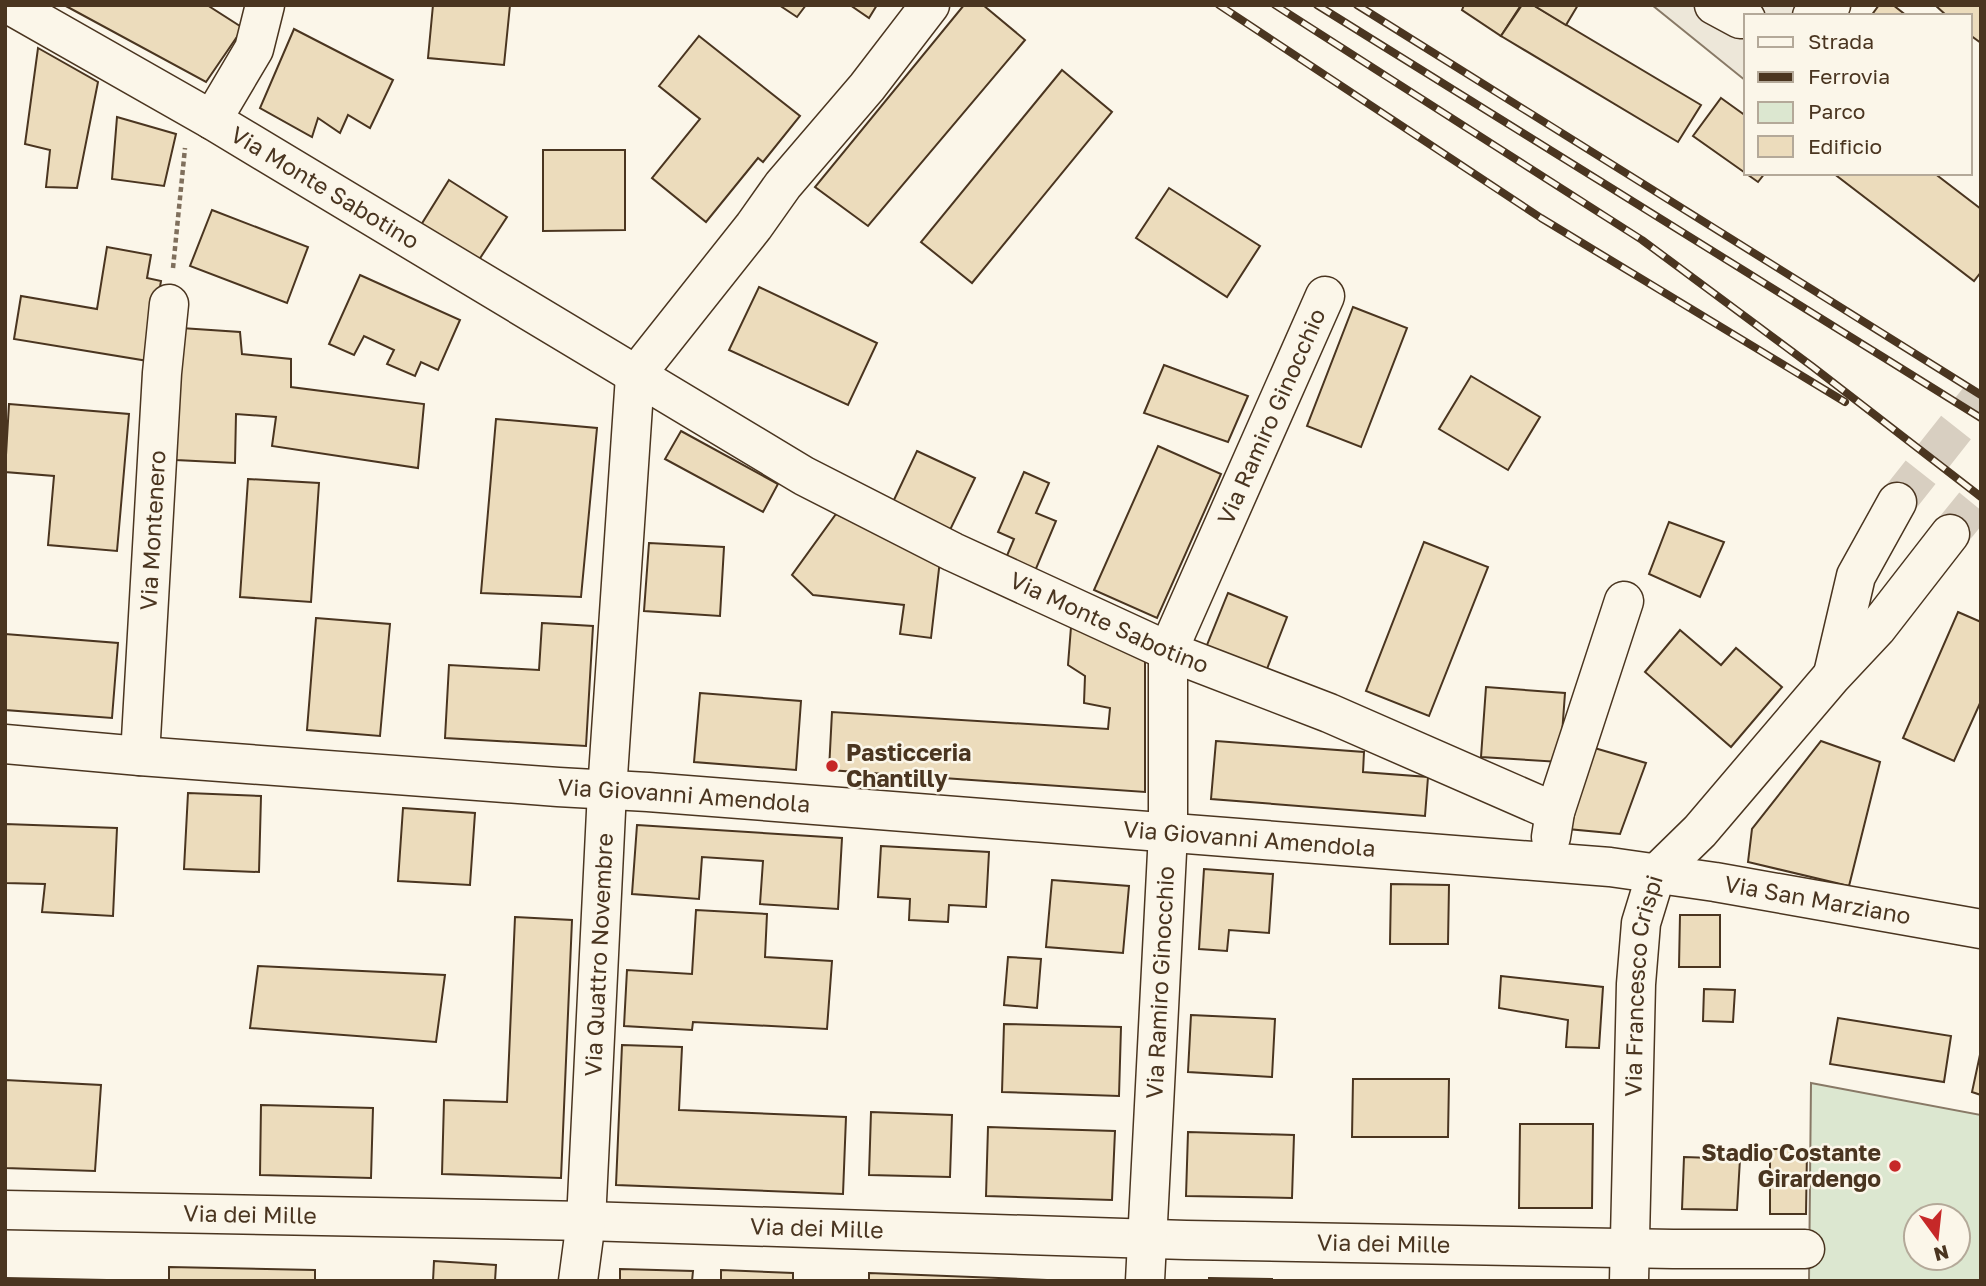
<svg xmlns="http://www.w3.org/2000/svg" width="1986" height="1286" viewBox="0 0 1986 1286" font-family="'Golos Text',sans-serif">
<rect width="100%" height="100%" fill="#fbf6e9"/>
<!-- green -->
<path fill="#dce7d0" stroke="#887966" stroke-width="2" fill-rule="evenodd" d="M1811,1083L1981,1115V1281H1809ZM1916,1216H1958V1258H1916Z"/>
<!-- parking -->
<path fill="#ede7d9" stroke="#887966" stroke-width="2" d="M1652,5H1805L1797,16H1746V81Z"/>
<!-- building -->
<g fill="#ecdcbc" stroke="#4a3520" stroke-width="2">
<path d="M64,5H207L243,28L206,82Z"/>
<path d="M433,5H510L504,65L428,58Z"/>
<path d="M779,5H806L797,17Z"/>
<path d="M850,5H877L869,18Z"/>
<path d="M964,5H983L1025,40L868,226L815,187Z"/>
<path d="M1464,5H1521L1501,36L1462,10Z"/>
<path d="M1522,5H1533L1701,105L1678,142L1501,36Z"/>
<path d="M1533,5H1578L1566,25Z"/>
<path d="M1879,5H1893L1907,16H1871Z"/>
<path d="M1935,5H1981V43L1970,35V16H1947Z"/>
<path d="M294,29L393,80L370,128L348,115L340,133L318,118L312,137L260,108Z"/>
<path d="M699,36L800,116L763,162L758,158L706,222L652,178L700,119L659,86Z"/>
<path d="M38,48L98,82L77,188L46,187L50,150L25,144Z"/>
<path d="M1062,70L1112,112L972,283L921,242Z"/>
<path d="M1721,98L1746,116V173H1765L1758,182L1693,136Z"/>
<path d="M117,117L176,134L164,186L112,179Z"/>
<path d="M543,150H625V230L543,231Z"/>
<path d="M1833,173H1934L1981,209V272L1974,281Z"/>
<path d="M449,180L507,217L473,269L416,233Z"/>
<path d="M1169,188L1260,246L1227,297L1136,238Z"/>
<path d="M212,210L308,247L287,303L190,266Z"/>
<path d="M107,247L151,255L147,278L161,281L148,361L14,339L21,296L97,309Z"/>
<path d="M360,275L460,320L438,370L421,362L415,376L387,364L394,350L364,336L354,355L329,344Z"/>
<path d="M759,287L877,343L848,405L729,350Z"/>
<path d="M1353,307L1407,328L1361,447L1307,426Z"/>
<path d="M181,328L240,332L242,354L291,359V387L424,404L418,468L272,446L276,417L236,414L235,463L176,460Z"/>
<path d="M1164,365L1248,396L1228,442L1144,413Z"/>
<path d="M1471,376L1540,417L1508,470L1439,429Z"/>
<path d="M9,404L129,414L117,551L48,545L54,476L5,472Z"/>
<path d="M496,419L597,428L581,597L481,593Z"/>
<path d="M681,431L778,484L763,512L665,459Z"/>
<path d="M1158,446L1221,474L1157,618L1094,590Z"/>
<path d="M917,451L975,478L950,530L892,504Z"/>
<path d="M1024,472L1049,483L1036,513L1056,521L1035,571L1006,558L1014,539L998,532Z"/>
<path d="M248,479L319,483L311,602L240,597Z"/>
<path d="M836,514L940,560L931,638L900,634L904,605L813,595L792,575Z"/>
<path d="M1669,522L1724,542L1700,597L1649,574Z"/>
<path d="M1424,542L1488,567L1429,716L1366,691Z"/>
<path d="M649,543L724,547L720,616L644,611Z"/>
<path d="M1228,593L1287,617L1265,674L1205,650Z"/>
<path d="M1958,612L1981,622V701L1954,761L1903,738Z"/>
<path d="M316,618L390,624L380,736L307,730Z"/>
<path d="M542,623L593,626L586,746L445,738L449,665L539,670Z"/>
<path d="M1071,627L1145,656V792L829,770L832,712L1108,729L1110,708L1084,703L1085,676L1068,665Z"/>
<path d="M1680,630L1721,665L1736,648L1782,687L1731,747L1645,672Z"/>
<path d="M5,634L118,643L112,718L5,710Z"/>
<path d="M1486,687L1565,693L1560,762L1481,757Z"/>
<path d="M700,693L801,701L796,770L694,762Z"/>
<path d="M1216,741L1364,752L1363,772L1428,777L1425,816L1211,799Z"/>
<path d="M1821,741L1880,762L1849,886L1748,862L1752,829Z"/>
<path d="M1591,747L1646,763L1620,834L1568,829Z"/>
<path d="M188,793L261,796L259,872L184,869Z"/>
<path d="M403,808L475,813L470,885L398,881Z"/>
<path d="M5,824L117,828L113,916L42,912L45,884L5,883Z"/>
<path d="M637,825L842,838L838,909L760,904L763,861L702,857L699,899L632,894Z"/>
<path d="M881,846L989,852L986,907L949,905L948,922L909,920L910,899L878,897Z"/>
<path d="M1204,869L1273,874L1269,933L1229,930L1227,951L1199,949Z"/>
<path d="M1052,880L1129,886L1123,953L1046,947Z"/>
<path d="M1391,884L1449,885L1448,944H1390Z"/>
<path d="M696,910L767,914L765,957L832,961L827,1029L693,1022L692,1030L624,1026L627,970L692,974Z"/>
<path d="M1680,915H1720V967H1679Z"/>
<path d="M515,917L572,920L561,1178L442,1174L444,1100L507,1102Z"/>
<path d="M1008,957L1041,959L1037,1008L1004,1005Z"/>
<path d="M258,966L445,975L436,1042L250,1028Z"/>
<path d="M1501,976L1603,987L1599,1048L1566,1047L1568,1020L1499,1008Z"/>
<path d="M1704,989L1735,990L1733,1022L1703,1021Z"/>
<path d="M1191,1015L1275,1019L1272,1077L1188,1072Z"/>
<path d="M1838,1018L1951,1036L1944,1082L1830,1064Z"/>
<path d="M1004,1024L1121,1027L1119,1096L1002,1092Z"/>
<path d="M622,1045L682,1047L679,1110L846,1117L843,1194L616,1185Z"/>
<path d="M1981,1050V1095L1972,1092Z"/>
<path d="M1353,1079H1449L1448,1137H1352Z"/>
<path d="M5,1080L101,1085L95,1171L5,1168Z"/>
<path d="M261,1105L373,1108L371,1178L260,1175Z"/>
<path d="M871,1112L952,1115L950,1177L869,1175Z"/>
<path d="M1520,1124H1593L1592,1208H1519Z"/>
<path d="M988,1127L1115,1131L1112,1200L986,1196Z"/>
<path d="M1188,1132L1294,1135L1292,1198L1186,1196Z"/>
<path d="M1770,1149H1807L1806,1214H1770Z"/>
<path d="M1684,1157L1740,1159L1737,1210L1682,1209Z"/>
<path d="M434,1261L496,1265L495,1281H433Z"/>
<path d="M169,1267L315,1270V1281H169Z"/>
<path d="M620,1269L693,1271L692,1281H620Z"/>
<path d="M721,1270L793,1273V1281H721Z"/>
<path d="M869,1273L1072,1281H869Z"/>
<path d="M5,1278L106,1280V1281H5Z"/>
<path d="M1209,1278L1272,1279V1281H1209Z"/>
</g>
<g fill="none" stroke-linecap="round" stroke-linejoin="round">
<!-- minor-tunnel -->
<g stroke="#d8cfc1" stroke-width="38" stroke-dasharray="38 19" stroke-linecap="butt">
<path d="M1897,502L1981,396"/>
<path d="M1950,534L1981,496"/>
</g>
<!-- minor casing -->
<g stroke="#4a3520" stroke-width="41">
<g id="minor">
<path id="s1" d="M10,5L212,120L804,476L953,552L1168,651L1329,713L1555,812"/>
<path d="M1714,5L1740,19H1746"/>
<path d="M1812,16L1831,5"/>
<path d="M212,120L254,49L265,5"/>
<path d="M1833,674L1856,576L1897,502"/>
<path id="s2" d="M5,744L140,756L558,787L648,792L1610,867L1715,882L1981,929"/>
<path id="s3" d="M140,756L162,373L169,304"/>
<path d="M1551,837L1555,812L1624,601"/>
<path id="s4" d="M5,1210L586,1221L1186,1240L1673,1249H1805"/>
<path id="s5" d="M578,1281L586,1221L607,791L635,376L754,226L783,185L867,87L930,5"/>
<path id="s6" d="M1145,1281L1168,833V651L1325,296"/>
<path id="s7" d="M1629,1281L1636,984L1641,923L1656,874L1700,831L1832,676L1877,628L1950,534"/>
</g>
</g>
<!-- path -->
<path stroke="#7f6f5c" stroke-width="4.5" stroke-dasharray="5 3.5" stroke-linecap="butt" d="M173,268L185,148"/>
<!-- minor -->
<use href="#minor" stroke="#fbf6e9" stroke-width="38"/>
<!-- rail casing -->
<g stroke="#4a3520" stroke-width="8">
<g id="rail">
<path d="M1219,5L1541,218L1845,402"/>
<path d="M1275,5L1642,240L1813,367L1981,497"/>
<path d="M1317,5L1981,418"/>
<path d="M1357,5L1981,395"/>
</g>
</g>
<!-- rail -->
<use href="#rail" stroke="#fbf6e9" stroke-width="5" stroke-dasharray="16" stroke-linecap="butt"/>
</g>
<!-- markers -->
<g fill="#c62828" stroke="#fbf6e9" stroke-width="2.5">
<circle cx="832" cy="766" r="7"/>
<circle cx="1895" cy="1166" r="7"/>
</g>
<g text-anchor="middle" stroke-width="5" stroke-linejoin="round" paint-order="stroke">
<!-- street labels -->
<g font-size="23" fill="#4a3520" stroke="#fbf6e9">
<text dy="8" stroke="none"><textPath href="#s1" startOffset="364">Via Monte Sabotino</textPath></text>
<text dy="8" stroke="none"><textPath href="#s6" startOffset="887">Via Ramiro Ginocchio</textPath></text>
<text dy="8" stroke="none"><textPath href="#s3" startOffset="226">Via Montenero</textPath></text>
<text dy="8" stroke="none"><textPath href="#s1" startOffset="1262">Via Monte Sabotino</textPath></text>
<text dy="8" stroke="none"><textPath href="#s2" startOffset="681">Via Giovanni Amendola</textPath></text>
<text dy="8" stroke="none"><textPath href="#s2" startOffset="1248">Via Giovanni Amendola</textPath></text>
<text dy="8" stroke="none"><textPath href="#s2" startOffset="1820">Via San Marziano</textPath></text>
<text dy="8" stroke="none"><textPath href="#s5" startOffset="327">Via Quattro Novembre</textPath></text>
<text dy="8" stroke="none"><textPath href="#s6" startOffset="299">Via Ramiro Ginocchio</textPath></text>
<text dy="8" stroke="none"><textPath href="#s7" startOffset="296">Via Francesco Crispi</textPath></text>
<text dy="8" stroke="none"><textPath href="#s4" startOffset="245">Via dei Mille</textPath></text>
<text dy="8" stroke="none"><textPath href="#s4" startOffset="812">Via dei Mille</textPath></text>
<text dy="8" stroke="none"><textPath href="#s4" startOffset="1379">Via dei Mille</textPath></text>
</g>
<!-- poi labels -->
<g font-size="23" font-weight="bold" fill="#4a3520" stroke="#fbf6e9" text-anchor="start">
<text x="846" y="761">Pasticceria<tspan x="846" dy="26">Chantilly</tspan></text>
<text x="1881" y="1161" text-anchor="end">Stadio Costante<tspan x="1881" dy="26">Girardengo</tspan></text>
</g>
</g>
<!-- border -->
<rect width="1986" height="1286" fill="none" stroke="#4a3520" stroke-width="14"/>
<!-- legend -->
<rect x="1744" y="14" width="228" height="161" fill="#fbf6e9" stroke="#b4a999" stroke-width="2"/>
<rect x="1758" y="37" width="35" height="10" fill="#fbf6e9" stroke="#b4a999" stroke-width="2"/>
<text x="1808" y="49" font-size="21" fill="#4a3520">Strada</text>
<rect x="1758" y="72" width="35" height="10" fill="#4a3520" stroke="#b4a999" stroke-width="2"/>
<text x="1808" y="84" font-size="21" fill="#4a3520">Ferrovia</text>
<rect x="1758" y="102" width="35" height="21" fill="#dce7d0" stroke="#b4a999" stroke-width="2"/>
<text x="1808" y="119" font-size="21" fill="#4a3520">Parco</text>
<rect x="1758" y="136" width="35" height="21" fill="#ecdcbc" stroke="#b4a999" stroke-width="2"/>
<text x="1808" y="154" font-size="21" fill="#4a3520">Edificio</text>
<!-- north arrow -->
<g transform="translate(1937 1237) rotate(165)"><circle r="33" fill="#fbf6e9" stroke="#b4a999" stroke-width="2"/>
<path d="M0-5L12 26L0 18L-12 26Z" fill="#c62828"/>
<text y="-10" font-size="19" font-weight="bold" text-anchor="middle" fill="#4a3520">N</text>
</g>
</svg>
